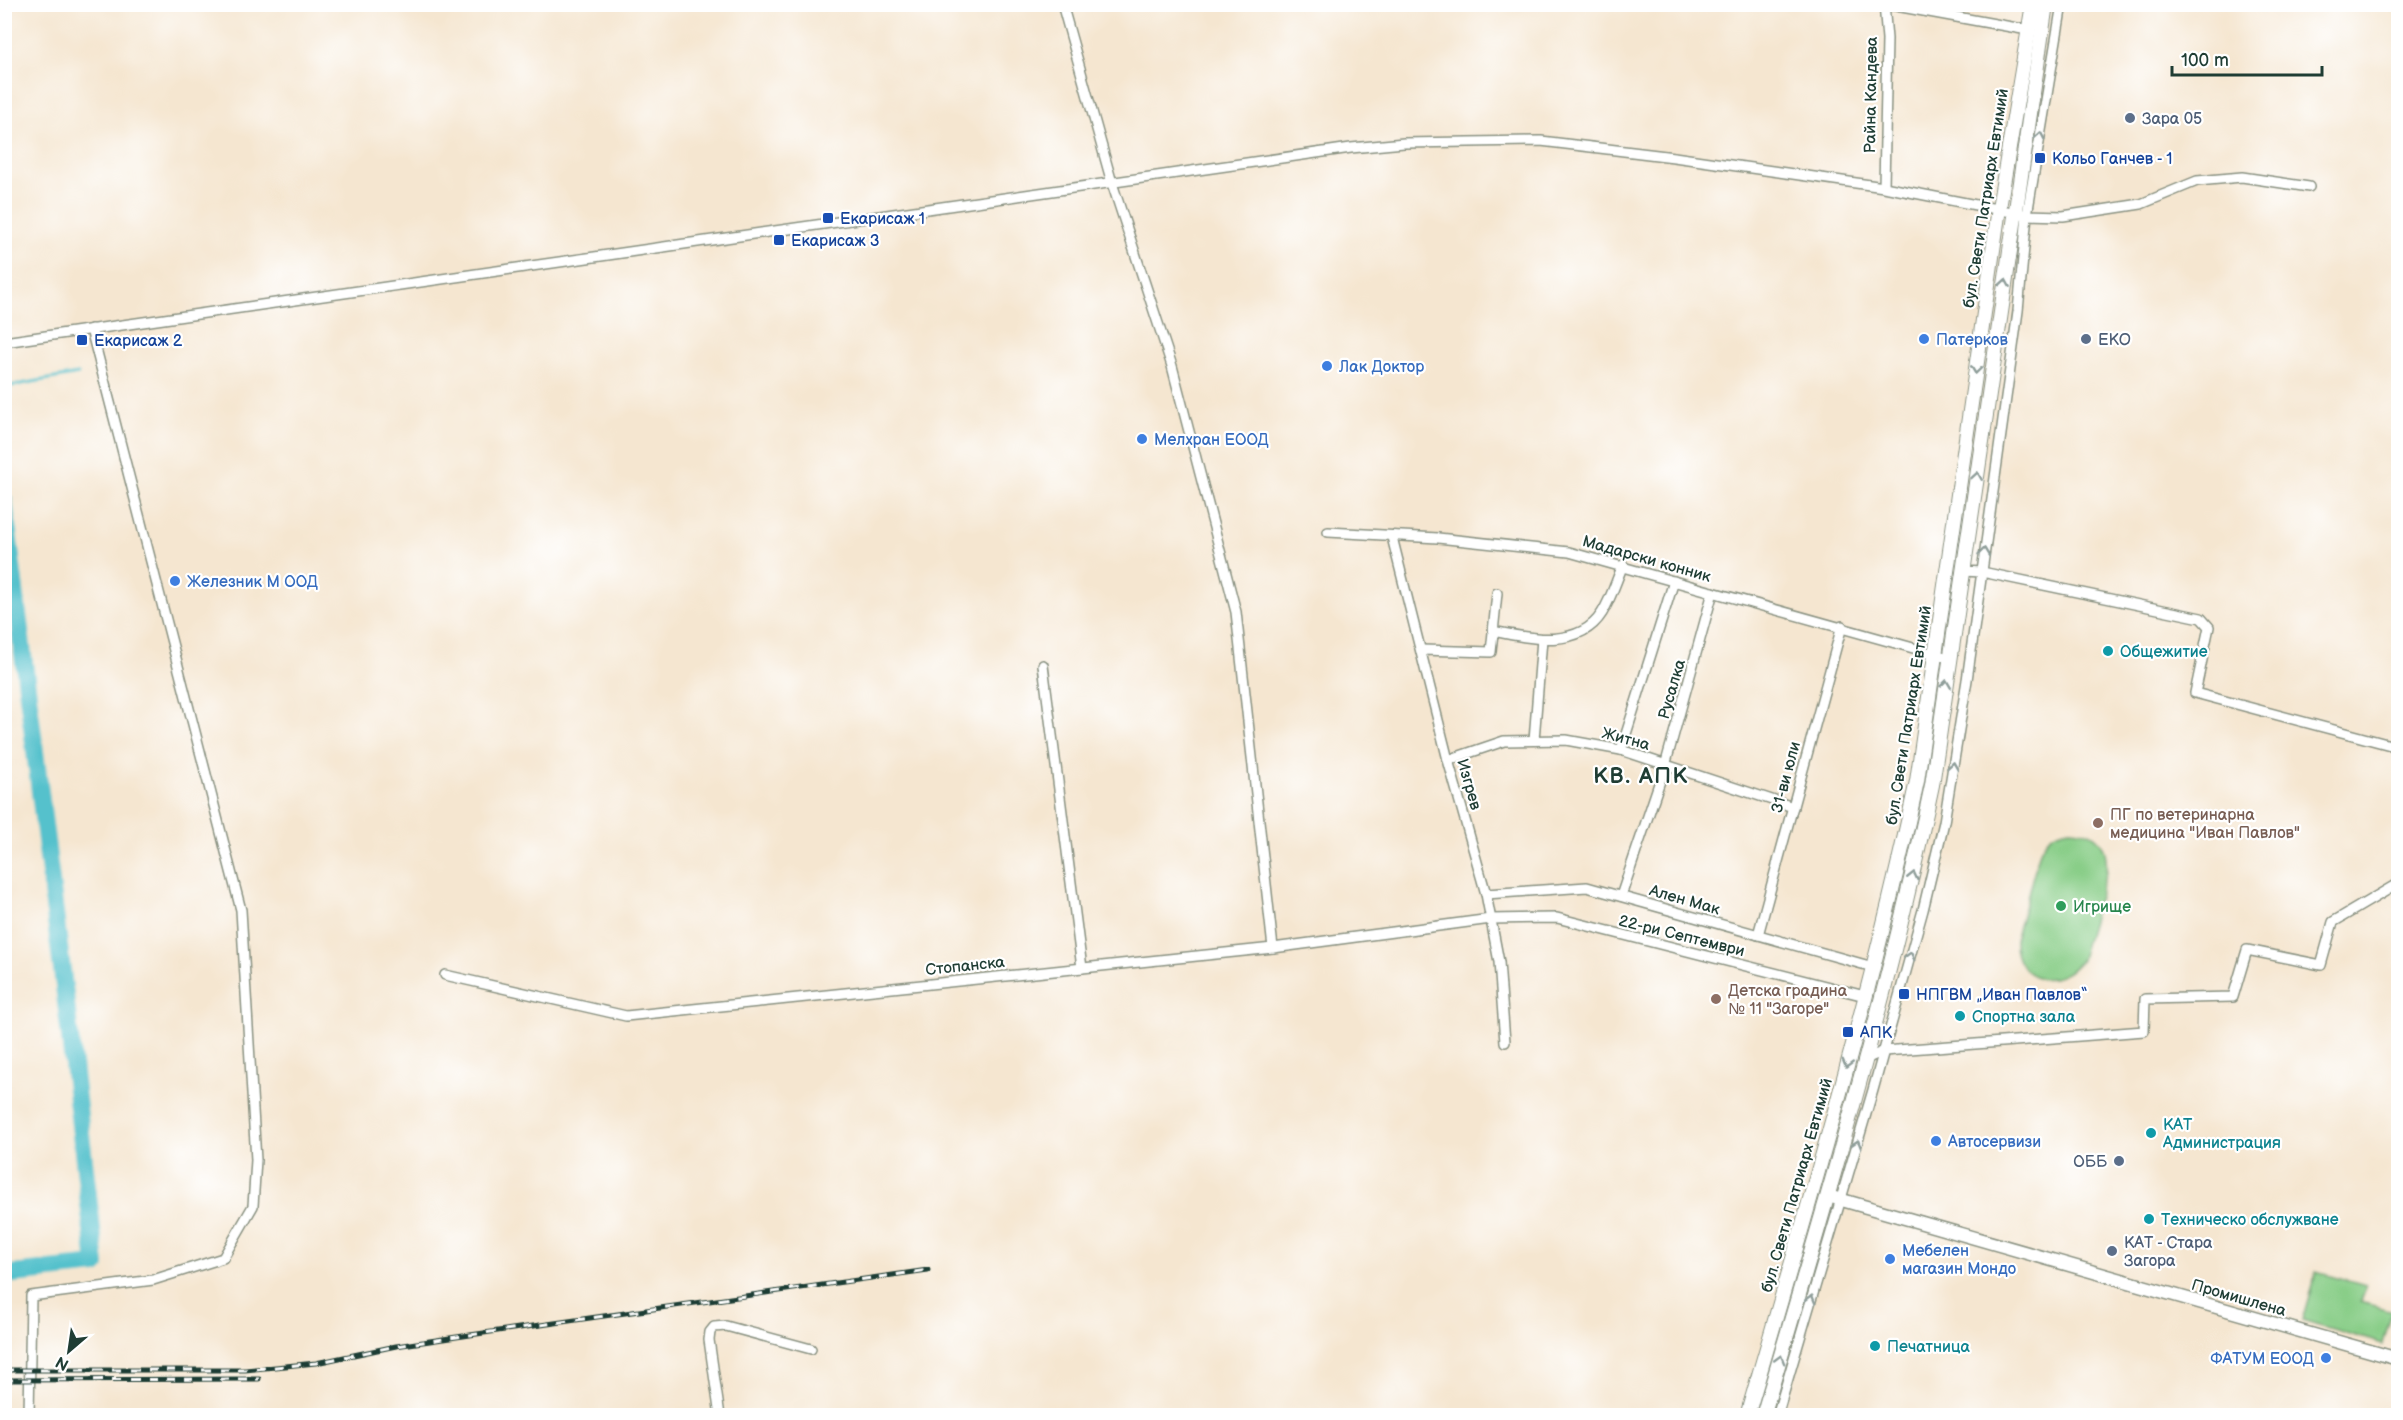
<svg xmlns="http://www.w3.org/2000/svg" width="2403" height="1420" viewBox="0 0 2403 1420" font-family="'Balsamiq Sans',sans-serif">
<rect width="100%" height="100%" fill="#fff"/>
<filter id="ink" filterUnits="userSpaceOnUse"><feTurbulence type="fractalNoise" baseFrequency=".0167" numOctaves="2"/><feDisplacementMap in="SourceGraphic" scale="12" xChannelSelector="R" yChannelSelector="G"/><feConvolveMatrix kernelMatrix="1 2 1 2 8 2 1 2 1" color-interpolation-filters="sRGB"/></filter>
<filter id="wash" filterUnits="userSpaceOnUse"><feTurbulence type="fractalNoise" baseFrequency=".008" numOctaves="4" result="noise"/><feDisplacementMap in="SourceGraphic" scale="24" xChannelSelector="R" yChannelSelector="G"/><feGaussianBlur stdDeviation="1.35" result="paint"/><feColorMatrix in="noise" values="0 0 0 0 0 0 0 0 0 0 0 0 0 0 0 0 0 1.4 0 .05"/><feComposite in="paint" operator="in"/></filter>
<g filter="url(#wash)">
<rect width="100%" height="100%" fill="#f5e6d0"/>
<!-- green -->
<g fill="#89ce88" stroke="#54865e" stroke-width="1.5">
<path d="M2069,829C2097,829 2109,845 2106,872L2081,959C2059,991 2014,983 2015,940L2040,851C2047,837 2053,832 2069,829Z"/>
<path d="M2316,1272L2366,1286L2361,1302L2392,1311L2383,1344L2302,1320Z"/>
</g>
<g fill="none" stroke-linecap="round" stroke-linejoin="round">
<!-- stream -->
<path stroke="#54c1cc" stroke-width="3" d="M4,387L78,374"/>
<!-- river -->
<path stroke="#54c1cc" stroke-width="18" d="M4,501L65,994L96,1265L4,1275"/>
</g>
</g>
<g filter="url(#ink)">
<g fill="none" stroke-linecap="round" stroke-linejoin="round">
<!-- street casing -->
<g stroke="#8a9282" stroke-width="12">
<g id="street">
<path d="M1062,4L1112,183L1172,366L1236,612L1273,948"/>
<path d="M1885,4L2028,30"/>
<path d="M1884,187L1887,39L1884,4"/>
<path d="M4,342L1351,148L1404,143L1541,141L1674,157L1884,187L2027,215L2063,216L2141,204L2197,181L2242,177L2309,187"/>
<path d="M1328,532L1438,538L1569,552L1949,658"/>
<path d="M1392,537L1448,760L1486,894L1499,962L1505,1042"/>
<path d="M1963,571L1982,572L2201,618L2209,627L2195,693L2398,747"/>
<path d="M1493,631C1527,638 1579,650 1602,613C1611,599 1616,581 1623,565"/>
<path d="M1421,650L1491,652L1497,593"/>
<path d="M1043,665L1082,968"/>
<path d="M1534,740L1542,639"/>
<path d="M1621,750L1674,581"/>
<path d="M1448,760L1504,741L1566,740L1621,750L1793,807"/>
<path d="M1486,894L1587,887L1873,967"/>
<path d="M1621,896L1665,766L1713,592"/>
<path d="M1758,935L1842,626"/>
<path d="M445,975L626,1016L1273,948L1491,919L1557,918L1865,996"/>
<path d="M1866,1059L1884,1051L2144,1031L2145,999L2233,997L2247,950L2321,965L2333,922L2394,886L2398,887"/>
<path d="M29,1416L31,1296L153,1280L223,1258L253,1206L256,1160L241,910L91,329"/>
<path d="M720,1416L709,1340L710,1332L714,1327L726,1326L811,1349"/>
<path d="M1777,1416L1873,1090L1923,910L1944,822L1967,680L2018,311L2027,215L2062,4"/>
</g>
</g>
<!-- secondary casing -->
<g stroke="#8a9282" stroke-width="15">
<path id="secondary" d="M1828,1196L2398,1359"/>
</g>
<!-- primary casing -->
<g stroke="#8a9282" stroke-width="16">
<g id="primary">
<path d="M1747,1416C1809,1205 1871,995 1917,781L1999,208L2033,4"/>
<path d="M1763,1416C1825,1207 1887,999 1932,785L2046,4"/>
</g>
</g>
<!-- street -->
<use href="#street" stroke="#fff" stroke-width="9"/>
<!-- secondary -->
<use href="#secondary" stroke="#fff" stroke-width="12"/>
<!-- primary -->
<use href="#primary" stroke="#fff" stroke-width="14"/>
<!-- rail casing -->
<g stroke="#1f3d34" stroke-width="5">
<g id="rail">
<path d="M4,1370H245L316,1363L396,1346L470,1335L928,1270"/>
<path d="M4,1380L259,1379"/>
</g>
</g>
<!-- rail -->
<use href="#rail" stroke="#fff" stroke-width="3" stroke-dasharray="9" stroke-linecap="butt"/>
</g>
<!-- one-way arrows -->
<defs><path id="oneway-chevron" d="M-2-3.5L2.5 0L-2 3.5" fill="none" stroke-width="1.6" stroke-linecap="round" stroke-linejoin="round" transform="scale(1.5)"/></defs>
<g stroke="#8f9e9a">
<use href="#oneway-chevron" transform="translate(2040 136) rotate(-80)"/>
<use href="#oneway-chevron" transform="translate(2005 283) rotate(-81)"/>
<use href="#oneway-chevron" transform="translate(1976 370) rotate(98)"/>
<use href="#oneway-chevron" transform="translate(1977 476) rotate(-81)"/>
<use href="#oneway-chevron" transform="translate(1984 552) rotate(-83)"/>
<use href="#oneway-chevron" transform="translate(1946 684) rotate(-82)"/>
<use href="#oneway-chevron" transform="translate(1953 766) rotate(-81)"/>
<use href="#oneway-chevron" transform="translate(1913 876) rotate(-77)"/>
<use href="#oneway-chevron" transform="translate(1910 956) rotate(-74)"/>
<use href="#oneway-chevron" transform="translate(1847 1064) rotate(105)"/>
<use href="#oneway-chevron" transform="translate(1857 1144) rotate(-73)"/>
<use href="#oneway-chevron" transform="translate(1811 1299) rotate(-74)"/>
<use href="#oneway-chevron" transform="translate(1780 1359) rotate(-74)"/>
</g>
</g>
<!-- markers -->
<g fill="#5c6f8a" stroke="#fff" stroke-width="2">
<circle cx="2130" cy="118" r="6"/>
<circle cx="2086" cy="339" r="6"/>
<circle cx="2119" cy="1161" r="6"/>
<circle cx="2112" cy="1251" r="6"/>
</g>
<g fill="#1a4fb4" stroke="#fff" stroke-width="2">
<rect x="2034" y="152" width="12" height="12" rx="3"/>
<rect x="822" y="212" width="12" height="12" rx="3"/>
<rect x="773" y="234" width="12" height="12" rx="3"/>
<rect x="76" y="334" width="12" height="12" rx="3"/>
<rect x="1898" y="988" width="12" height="12" rx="3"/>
<rect x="1842" y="1026" width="12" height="12" rx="3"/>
</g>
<g fill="#3f7fe0" stroke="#fff" stroke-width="2">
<circle cx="1924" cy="339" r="6"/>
<circle cx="1327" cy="366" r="6"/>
<circle cx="1142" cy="439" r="6"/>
<circle cx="175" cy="581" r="6"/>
<circle cx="1936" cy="1141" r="6"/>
<circle cx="1890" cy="1259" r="6"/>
<circle cx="2326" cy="1358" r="6"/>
</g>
<g fill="#0f9aa8" stroke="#fff" stroke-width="2">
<circle cx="2108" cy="651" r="6"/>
<circle cx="1960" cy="1016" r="6"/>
<circle cx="2151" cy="1133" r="6"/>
<circle cx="2149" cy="1219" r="6"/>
<circle cx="1875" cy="1346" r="6"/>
</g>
<g fill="#8d6e63" stroke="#fff" stroke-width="2">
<circle cx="2098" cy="823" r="6"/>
<circle cx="1716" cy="999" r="6"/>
</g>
<circle fill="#2e9e5b" stroke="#fff" stroke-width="2" cx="2061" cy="906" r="6"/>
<g text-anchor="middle" stroke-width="4.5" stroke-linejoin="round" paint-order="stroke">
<!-- street labels -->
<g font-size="16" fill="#1f3d34" stroke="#fff">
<text transform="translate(1870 95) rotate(-89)" y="6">Райна Кандева</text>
<text transform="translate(1985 198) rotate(-81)" y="6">бул. Свети Патриарх Евтимий</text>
<text transform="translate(1647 558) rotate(16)" y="6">Мадарски конник</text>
<text transform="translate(1671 689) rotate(-74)" y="6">Русалка</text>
<text transform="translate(1908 715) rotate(-81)" y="6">бул. Свети Патриарх Евтимий</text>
<text transform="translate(1626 738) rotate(15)" y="6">Житна</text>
<text transform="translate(1785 777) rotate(-75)" y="6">31-ви юли</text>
<text transform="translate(1470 784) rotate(74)" y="6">Изгрев</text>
<text transform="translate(1685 899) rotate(16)" y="6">Ален Мак</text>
<text transform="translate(1682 935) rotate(14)" y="6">22-ри Септември</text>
<text transform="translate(965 965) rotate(-6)" y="6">Стопанска</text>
<text transform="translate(1796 1185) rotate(-74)" y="6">бул. Свети Патриарх Евтимий</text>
<text transform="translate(2239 1297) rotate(16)" y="6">Промишлена</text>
</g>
<!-- service labels -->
<g font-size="16" fill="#4e5e75" stroke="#fff" text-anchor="start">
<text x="2142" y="124">Зара 05</text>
<text x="2098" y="345">EKO</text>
<text x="2107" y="1167" text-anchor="end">ОББ</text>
<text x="2124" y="1248">КАТ - Стара<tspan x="2124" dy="18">Загора</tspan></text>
</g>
<!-- transit labels -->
<g font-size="16" fill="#164399" stroke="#fff" text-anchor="start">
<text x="2052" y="164">Кольо Ганчев - 1</text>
<text x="840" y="224">Екарисаж 1</text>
<text x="791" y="246">Екарисаж 3</text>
<text x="94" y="346">Екарисаж 2</text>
<text x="1916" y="1000">НПГВМ „Иван Павлов“</text>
<text x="1860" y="1038">АПК</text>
</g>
<!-- shop labels -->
<g font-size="16" fill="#366cbe" stroke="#fff" text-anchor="start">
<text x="1936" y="345">Патерков</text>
<text x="1339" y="372">Лак Доктор</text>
<text x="1154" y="445">Мелхран ЕООД</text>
<text x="187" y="587">Железник М ООД</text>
<text x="1948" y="1147">Автосервизи</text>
<text x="1902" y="1256">Мебелен<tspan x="1902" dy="18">магазин Мондо</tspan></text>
<text x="2314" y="1364" text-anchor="end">ФАТУМ ЕООД</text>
</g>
<!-- culture labels -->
<g font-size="16" fill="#0d838f" stroke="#fff" text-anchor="start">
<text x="2120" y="657">Общежитие</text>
<text x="1972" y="1022">Спортна зала</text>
<text x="2163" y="1130">КАТ<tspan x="2163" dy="18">Администрация</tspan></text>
<text x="2161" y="1225">Техническо обслужване</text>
<text x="1887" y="1352">Печатница</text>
</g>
<!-- education labels -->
<g font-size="16" fill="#785e54" stroke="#fff" text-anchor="start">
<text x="2110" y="820">ПГ по ветеринарна<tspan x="2110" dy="18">медицина "Иван Павлов"</tspan></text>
<text x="1728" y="996">Детска градина<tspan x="1728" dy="18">№ 11 "Загоре"</tspan></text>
</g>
<!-- leisure labels -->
<g font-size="16" fill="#27864d" stroke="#fff" text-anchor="start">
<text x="2073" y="912">Игрище</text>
</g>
<!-- district labels -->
<g font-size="22" font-weight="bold" letter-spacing="1.5" fill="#1f3d34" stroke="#fff">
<text x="1641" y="783">КВ. АПК</text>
</g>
</g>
<!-- margin -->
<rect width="2403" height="1420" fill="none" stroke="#fff" stroke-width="24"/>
<!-- north arrow -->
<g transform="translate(69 1351) rotate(209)" stroke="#ffffff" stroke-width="4.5" paint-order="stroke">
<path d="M0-4.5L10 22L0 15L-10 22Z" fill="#1f3d34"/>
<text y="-9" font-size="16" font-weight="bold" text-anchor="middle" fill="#1f3d34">N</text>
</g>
<!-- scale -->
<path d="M2172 66v9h150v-9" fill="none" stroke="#1f3d34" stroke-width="3"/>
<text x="2181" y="66" font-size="18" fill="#1f3d34" stroke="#ffffff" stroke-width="4.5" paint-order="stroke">100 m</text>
</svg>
